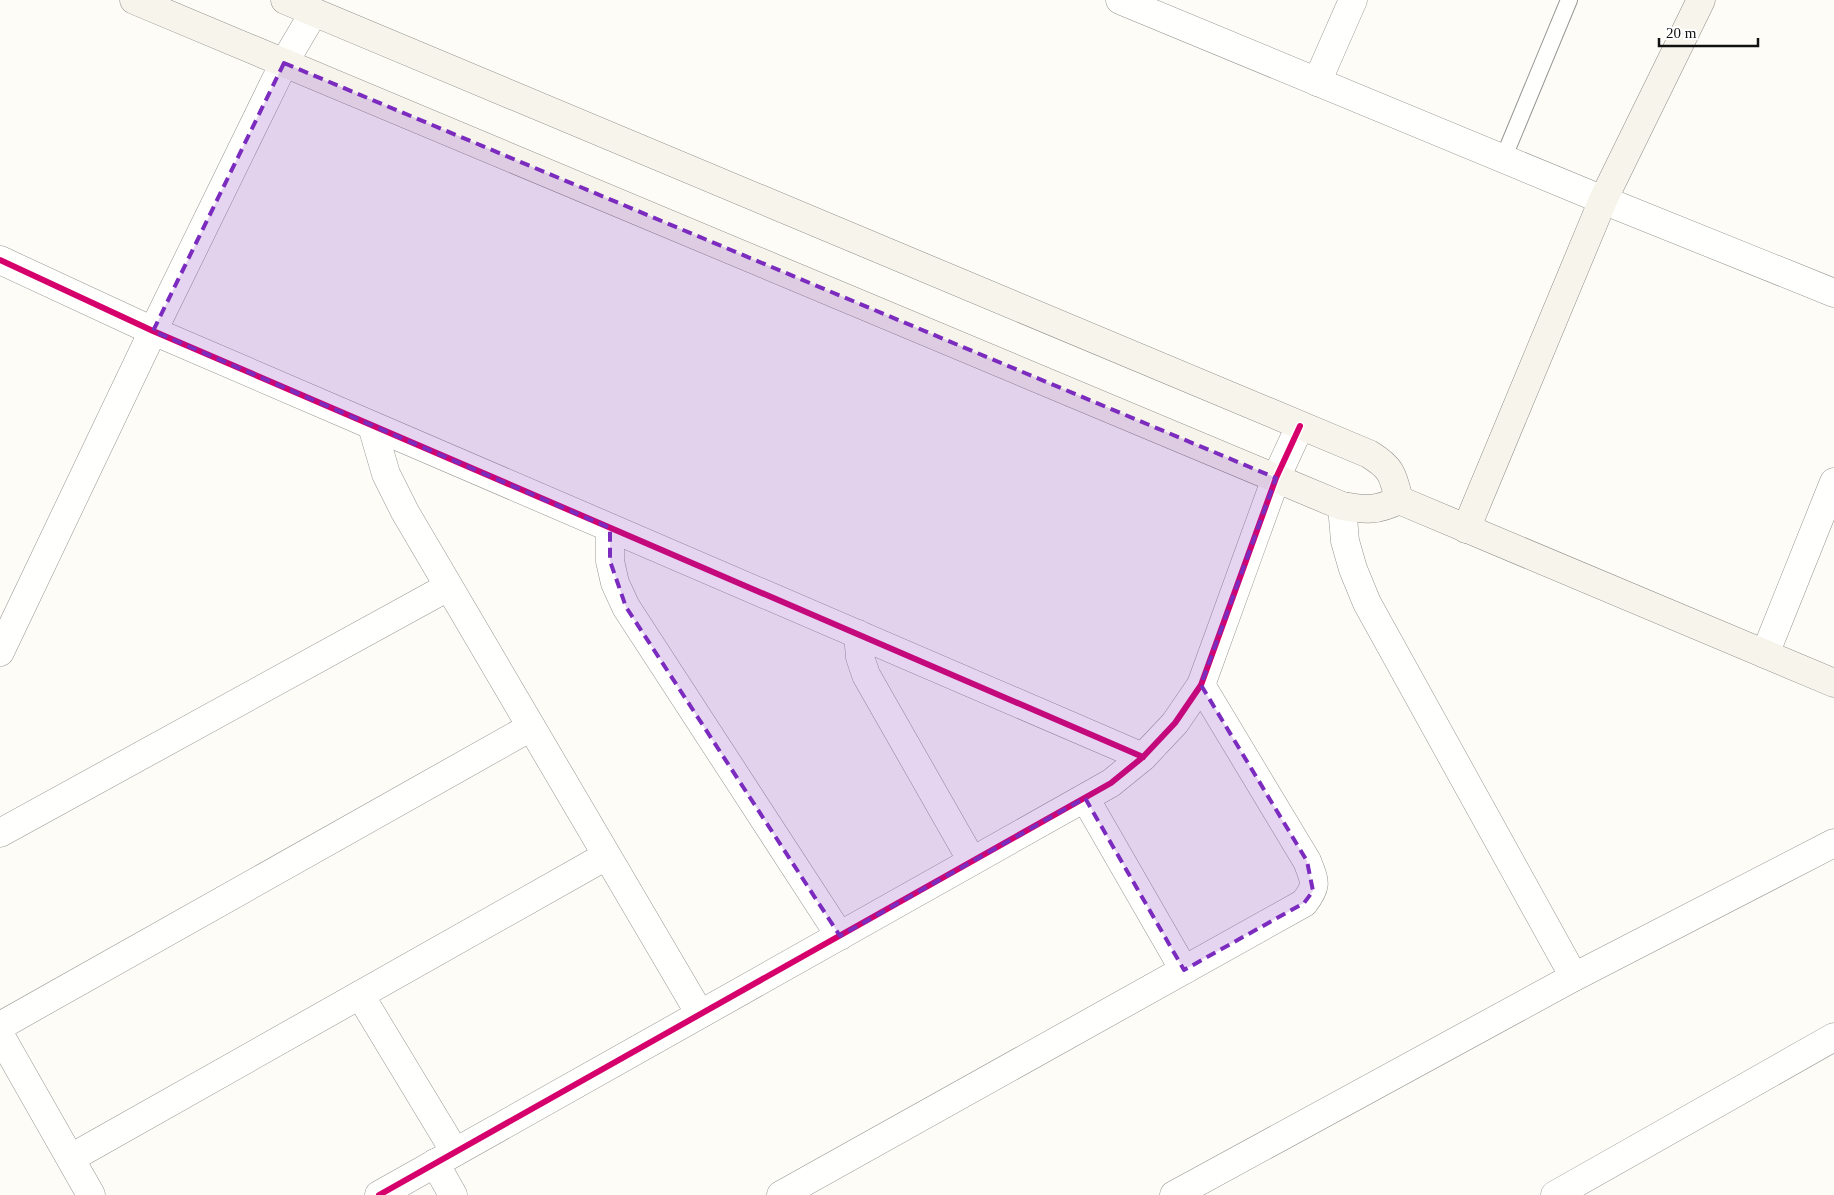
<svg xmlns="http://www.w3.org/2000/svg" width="1834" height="1195" viewBox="0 0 1834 1195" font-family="Georgia,serif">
<rect width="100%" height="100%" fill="#fdfcf7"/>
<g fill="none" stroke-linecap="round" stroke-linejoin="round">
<!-- lane casing -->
<g stroke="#979795" stroke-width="18">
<path id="lane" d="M1503,159L1569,0"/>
</g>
<!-- street casing -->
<g stroke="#979795" stroke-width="29">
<g id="street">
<path d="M1120,0L1603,200L1834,293"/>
<path d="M1317,82L1353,0"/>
<path d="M0,260L153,331L1143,757"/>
<path d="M372,426L386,474L405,512L700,1014"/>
<path d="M1342,506L1345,541L1353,569L1367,603L1574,977"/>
<path d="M610,528V561L615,583L626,607L840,936"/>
<path d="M858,634L860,657L866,675L972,861"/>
<path d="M0,652L153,331L284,63L314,12"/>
<path d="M1765,654L1834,482"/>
<path d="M1085,798L1184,970"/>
<path d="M0,833L448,587"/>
<path d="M360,995L455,1152"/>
<path d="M0,1026L531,727"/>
<path d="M0,1035L91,1195"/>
<path d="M71,1158L606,856"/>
<path d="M435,1163L453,1195"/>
<path d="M379,1195L1111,783L1143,757L1175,723L1201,685L1276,478L1300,426"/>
<path d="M781,1195L1304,903C1318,885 1315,882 1307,861L1201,685"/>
<path d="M1174,1195L1574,977L1834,843"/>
<path d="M1555,1195L1834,1037"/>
</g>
</g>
<!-- secondary casing -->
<g stroke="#8e8d8b" stroke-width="29">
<g id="secondary">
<path d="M134,0L1342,506C1366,510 1377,511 1399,500L1834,683"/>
<path d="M285,0L1369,454C1392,468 1393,475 1399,500"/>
<path d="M1466,529L1603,200L1701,0"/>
</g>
</g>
<!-- lane -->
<use href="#lane" stroke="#fffffe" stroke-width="16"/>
<!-- street -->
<use href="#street" stroke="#fffffe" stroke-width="28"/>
<!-- secondary -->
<use href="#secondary" stroke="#f6f4eb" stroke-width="28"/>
<!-- cycleway casing -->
<g stroke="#fff" stroke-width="9">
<g id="cycleway">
<path d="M0,260L153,331L1143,757"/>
<path d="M379,1195L1111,783L1143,757L1175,723L1201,685L1276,478L1300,426"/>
</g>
</g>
<!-- cycleway -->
<use href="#cycleway" stroke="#d6006c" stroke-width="6"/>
</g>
<!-- marked area -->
<path fill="#7b2cbf" fill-opacity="0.2" stroke="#7b2cbf" stroke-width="4" stroke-dasharray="10 6" stroke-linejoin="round" d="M284,63L1276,478L1201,685L1307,861L1313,891L1304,903L1184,970L1085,798L840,936L626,607L610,561V528L153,331Z"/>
<!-- scale -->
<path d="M1659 38v8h99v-8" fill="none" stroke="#111111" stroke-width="2.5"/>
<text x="1666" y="38" font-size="15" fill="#111111" stroke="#ffffff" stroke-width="4" paint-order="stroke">20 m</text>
</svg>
